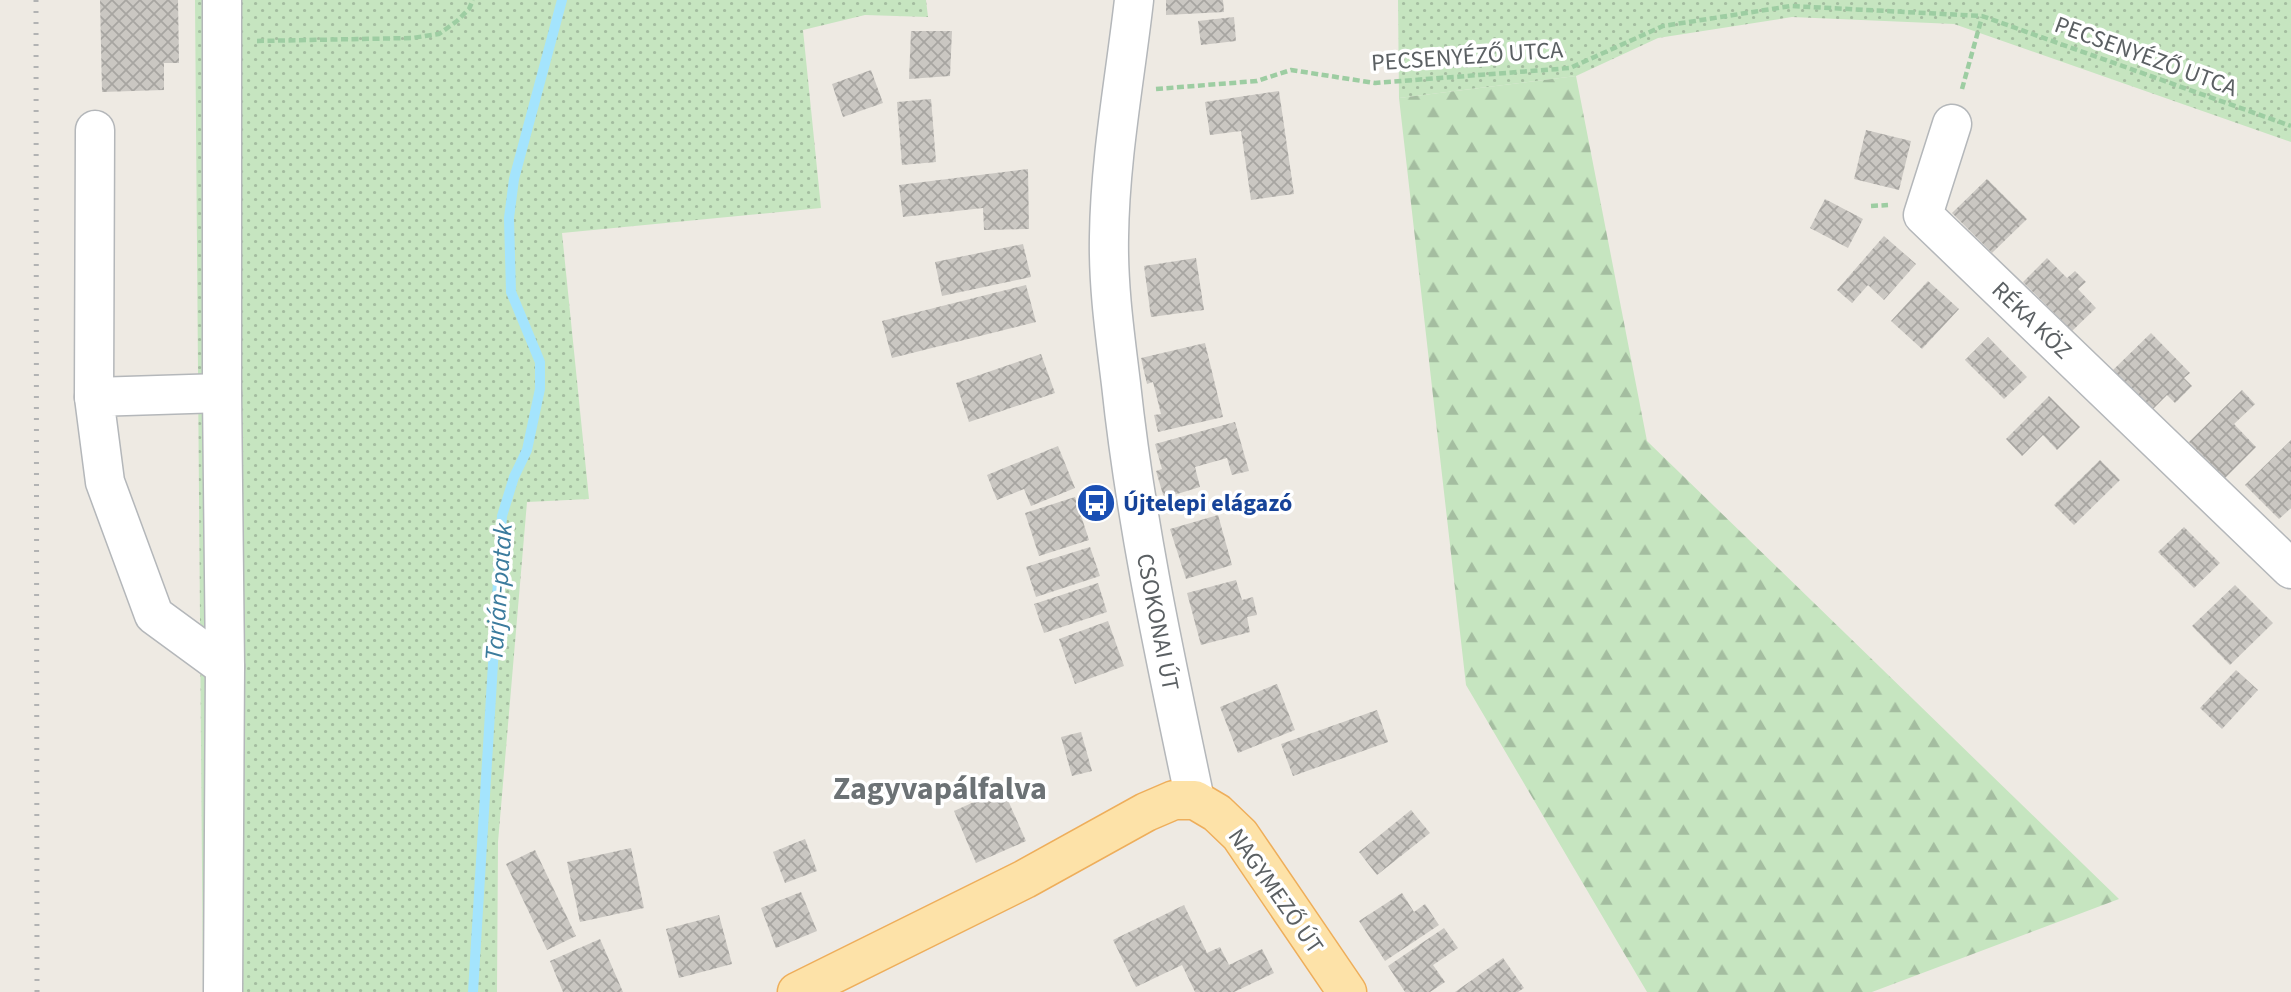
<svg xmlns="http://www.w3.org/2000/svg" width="2291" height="992" viewBox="0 0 2291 992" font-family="'Source Sans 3',sans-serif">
<defs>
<pattern id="grass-dots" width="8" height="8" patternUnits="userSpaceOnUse" patternTransform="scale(1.75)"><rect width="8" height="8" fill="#c6e5c0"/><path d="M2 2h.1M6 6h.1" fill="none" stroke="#a4bda0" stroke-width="1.8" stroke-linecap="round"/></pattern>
<pattern id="forest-firs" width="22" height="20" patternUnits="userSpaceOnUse" patternTransform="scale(1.75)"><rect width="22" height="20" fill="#c6e5c0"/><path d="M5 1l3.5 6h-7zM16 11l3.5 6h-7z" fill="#a4bda0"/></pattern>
<pattern id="building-cross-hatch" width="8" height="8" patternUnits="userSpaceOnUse" patternTransform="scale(1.75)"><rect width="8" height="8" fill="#cac7c2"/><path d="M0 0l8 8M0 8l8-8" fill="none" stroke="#a7a5a1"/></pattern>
</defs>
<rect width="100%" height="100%" fill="#eeeae3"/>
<!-- grass -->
<g fill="url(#grass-dots)">
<path d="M195,0H926L928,17L865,15L803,30L821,208L562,233L589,499L527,502L498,842L497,992H203Z"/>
<path d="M1398,0H2291V142L1954,24L1792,17L1658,38L1576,76L1399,98Z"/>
</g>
<!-- forest -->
<path fill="url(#forest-firs)" d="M1576,76L1647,441L2119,899L1872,992H1647L1466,685L1399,98Z"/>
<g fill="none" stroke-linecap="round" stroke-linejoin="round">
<!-- stream -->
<path stroke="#a4e4fd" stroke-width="10" d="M473,992L502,516L514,477L527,450L540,389V362L511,292L509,218L514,179L562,0"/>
</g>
<!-- building -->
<g fill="url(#building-cross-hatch)">
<path d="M100,0H178L179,63H164V90L102,92Z"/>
<path d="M1166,0H1223L1224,12L1166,15Z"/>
<path d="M1234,17L1236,41L1201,45L1198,21Z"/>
<path d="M911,31H952L950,76L909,79Z"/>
<path d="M871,70L883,103L843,117L832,84Z"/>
<path d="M1279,91L1294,194L1251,200L1241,131L1210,135L1205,102Z"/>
<path d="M931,99L936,162L902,165L897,102Z"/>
<path d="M1866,130L1911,141L1899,190L1854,179Z"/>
<path d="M1028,169L1029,229L984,230L983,208L903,217L899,185Z"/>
<path d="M1987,179L2027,219L1992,253L1952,213Z"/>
<path d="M1825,199L1863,219L1848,248L1810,228Z"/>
<path d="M1884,236L1916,264L1884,300L1868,285L1852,303L1837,290Z"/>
<path d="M1023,244L1031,277L942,296L935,262Z"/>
<path d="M1196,258L1204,310L1151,317L1144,266Z"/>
<path d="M2047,258L2067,278L2075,271L2086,282L2078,289L2096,308L2072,331L2023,282Z"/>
<path d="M1928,281L1959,309L1922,349L1891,321Z"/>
<path d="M1026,285L1036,322L892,358L882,321Z"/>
<path d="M2151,333L2190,373L2184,378L2192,386L2175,403L2167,395L2152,410L2113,370Z"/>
<path d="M1988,337L2027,377L2004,399L1965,360Z"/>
<path d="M1205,343L1223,417L1158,432L1154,415L1161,414L1153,382L1147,384L1141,358Z"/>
<path d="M1041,354L1055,393L969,422L956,383Z"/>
<path d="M2242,390L2255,404L2234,424L2256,447L2225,478L2189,442Z"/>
<path d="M2049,396L2080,427L2057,450L2043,435L2022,456L2006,439Z"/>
<path d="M1235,422L1249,471L1232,475L1227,458L1195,467L1200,487L1164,498L1156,471L1162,469L1155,444Z"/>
<path d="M2291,440V508L2279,519L2245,485Z"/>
<path d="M1058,446L1075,488L1031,506L1024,489L997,500L987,475Z"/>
<path d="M2100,460L2120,480L2074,525L2054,505Z"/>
<path d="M1075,497L1089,540L1039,556L1025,513Z"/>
<path d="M1218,515L1232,565L1186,579L1170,529Z"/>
<path d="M2184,527L2220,563L2194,588L2158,552Z"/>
<path d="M1090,547L1100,576L1036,597L1026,567Z"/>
<path d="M1236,580L1242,600L1253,597L1257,615L1247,617L1250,632L1201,645L1187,593Z"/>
<path d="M1098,583L1107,612L1044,633L1034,604Z"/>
<path d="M2235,585L2273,623L2230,665L2192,626Z"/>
<path d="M1108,621L1124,666L1075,684L1059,639Z"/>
<path d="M2236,670L2258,690L2222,729L2200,708Z"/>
<path d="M1277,684L1295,730L1238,753L1220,707Z"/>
<path d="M1377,710L1388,742L1293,776L1281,744Z"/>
<path d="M1081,732L1092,771L1072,776L1061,737Z"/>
<path d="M1003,789L1026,841L976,863L954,811Z"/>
<path d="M1411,810L1430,833L1377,875L1359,852Z"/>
<path d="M805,839L817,871L785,883L773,852Z"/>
<path d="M631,848L644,908L580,922L567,862Z"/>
<path d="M535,850L576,936L547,950L506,864Z"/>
<path d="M801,892L817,931L776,948L761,908Z"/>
<path d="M1402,893L1414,912L1425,904L1439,925L1385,961L1359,921Z"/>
<path d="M1184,905L1207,953L1220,947L1229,965L1262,949L1274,973L1234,992H1195L1182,965L1136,987L1113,940Z"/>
<path d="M719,915L732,964L679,978L666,929Z"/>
<path d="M1444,928L1458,948L1433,965L1445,982L1430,992H1405L1388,966Z"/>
<path d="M600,939L623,992H563L550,961Z"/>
<path d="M1503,958L1524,988L1518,992H1455Z"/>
</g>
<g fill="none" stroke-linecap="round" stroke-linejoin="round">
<!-- minor casing -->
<g stroke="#b4b7ba" stroke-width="41">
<g id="minor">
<path d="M222,0V393L225,667L223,992"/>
<path d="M1134,0C1125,79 1110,157 1109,237C1108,286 1115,335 1121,384C1136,525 1166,662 1195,800"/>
<path d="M1952,124L1923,215L2291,569"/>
<path d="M222,393L94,397L105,482L154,615L225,667"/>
<path d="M94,397L95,130"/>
</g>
</g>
<!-- major casing -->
<g stroke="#eeae5b" stroke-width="41">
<path id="major" d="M797,992L1025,879L1146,812L1174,800H1195L1217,813L1240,835L1347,992"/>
</g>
<!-- path -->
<g stroke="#9dcda2" stroke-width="4.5" stroke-dasharray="7 3.5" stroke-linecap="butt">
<path d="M257,41L412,38L439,34L457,21L469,9L473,0"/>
<path d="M1156,89L1257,81L1291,70L1375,83L1570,68L1663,26L1791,6L1982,16L2291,126"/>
<path d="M1962,89L1982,17"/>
<path d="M1871,206L1888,205"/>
</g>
<!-- minor -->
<use href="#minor" stroke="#fff" stroke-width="38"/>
<!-- major -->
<use href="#major" stroke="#fde2a8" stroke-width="38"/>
<!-- rail -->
<path stroke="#b2b3b3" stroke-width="5" stroke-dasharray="2 9" stroke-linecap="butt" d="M36,0L37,992"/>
</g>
<!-- icons -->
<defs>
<g id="bus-disc" transform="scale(2.0125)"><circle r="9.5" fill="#1a4fb4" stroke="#fff"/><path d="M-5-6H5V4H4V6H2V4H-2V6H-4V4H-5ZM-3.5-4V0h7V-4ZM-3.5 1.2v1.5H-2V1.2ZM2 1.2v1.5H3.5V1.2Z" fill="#fff"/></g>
</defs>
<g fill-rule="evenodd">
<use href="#bus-disc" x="1096" y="503"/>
</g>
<g text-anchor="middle" stroke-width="7" stroke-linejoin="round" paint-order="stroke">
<!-- street labels -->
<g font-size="24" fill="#5b6063" stroke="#fff">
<text transform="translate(1467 56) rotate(-4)" y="8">PECSENYÉZŐ UTCA</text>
<text transform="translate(2146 56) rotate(20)" y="8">PECSENYÉZŐ UTCA</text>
<text transform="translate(2032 320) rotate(44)" y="8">RÉKA KÖZ</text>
<text transform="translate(1158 622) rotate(79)" y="8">CSOKONAI ÚT</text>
<text transform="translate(1276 891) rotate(55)" y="8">NAGYMEZŐ ÚT</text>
</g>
<!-- transit labels -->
<g font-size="24" font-weight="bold" fill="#164399" stroke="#fff" text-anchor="start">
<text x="1123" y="511">Újtelepi elágazó</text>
</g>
<!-- water labels -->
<g font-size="26" font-style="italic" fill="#3b7b9d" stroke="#fff">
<text transform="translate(498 592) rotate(-86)" y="9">Tarján-patak</text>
</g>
<!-- district labels -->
<g font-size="32" font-weight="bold" fill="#6c7275" stroke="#fff">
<text x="940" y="799">Zagyvapálfalva</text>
</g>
</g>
</svg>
